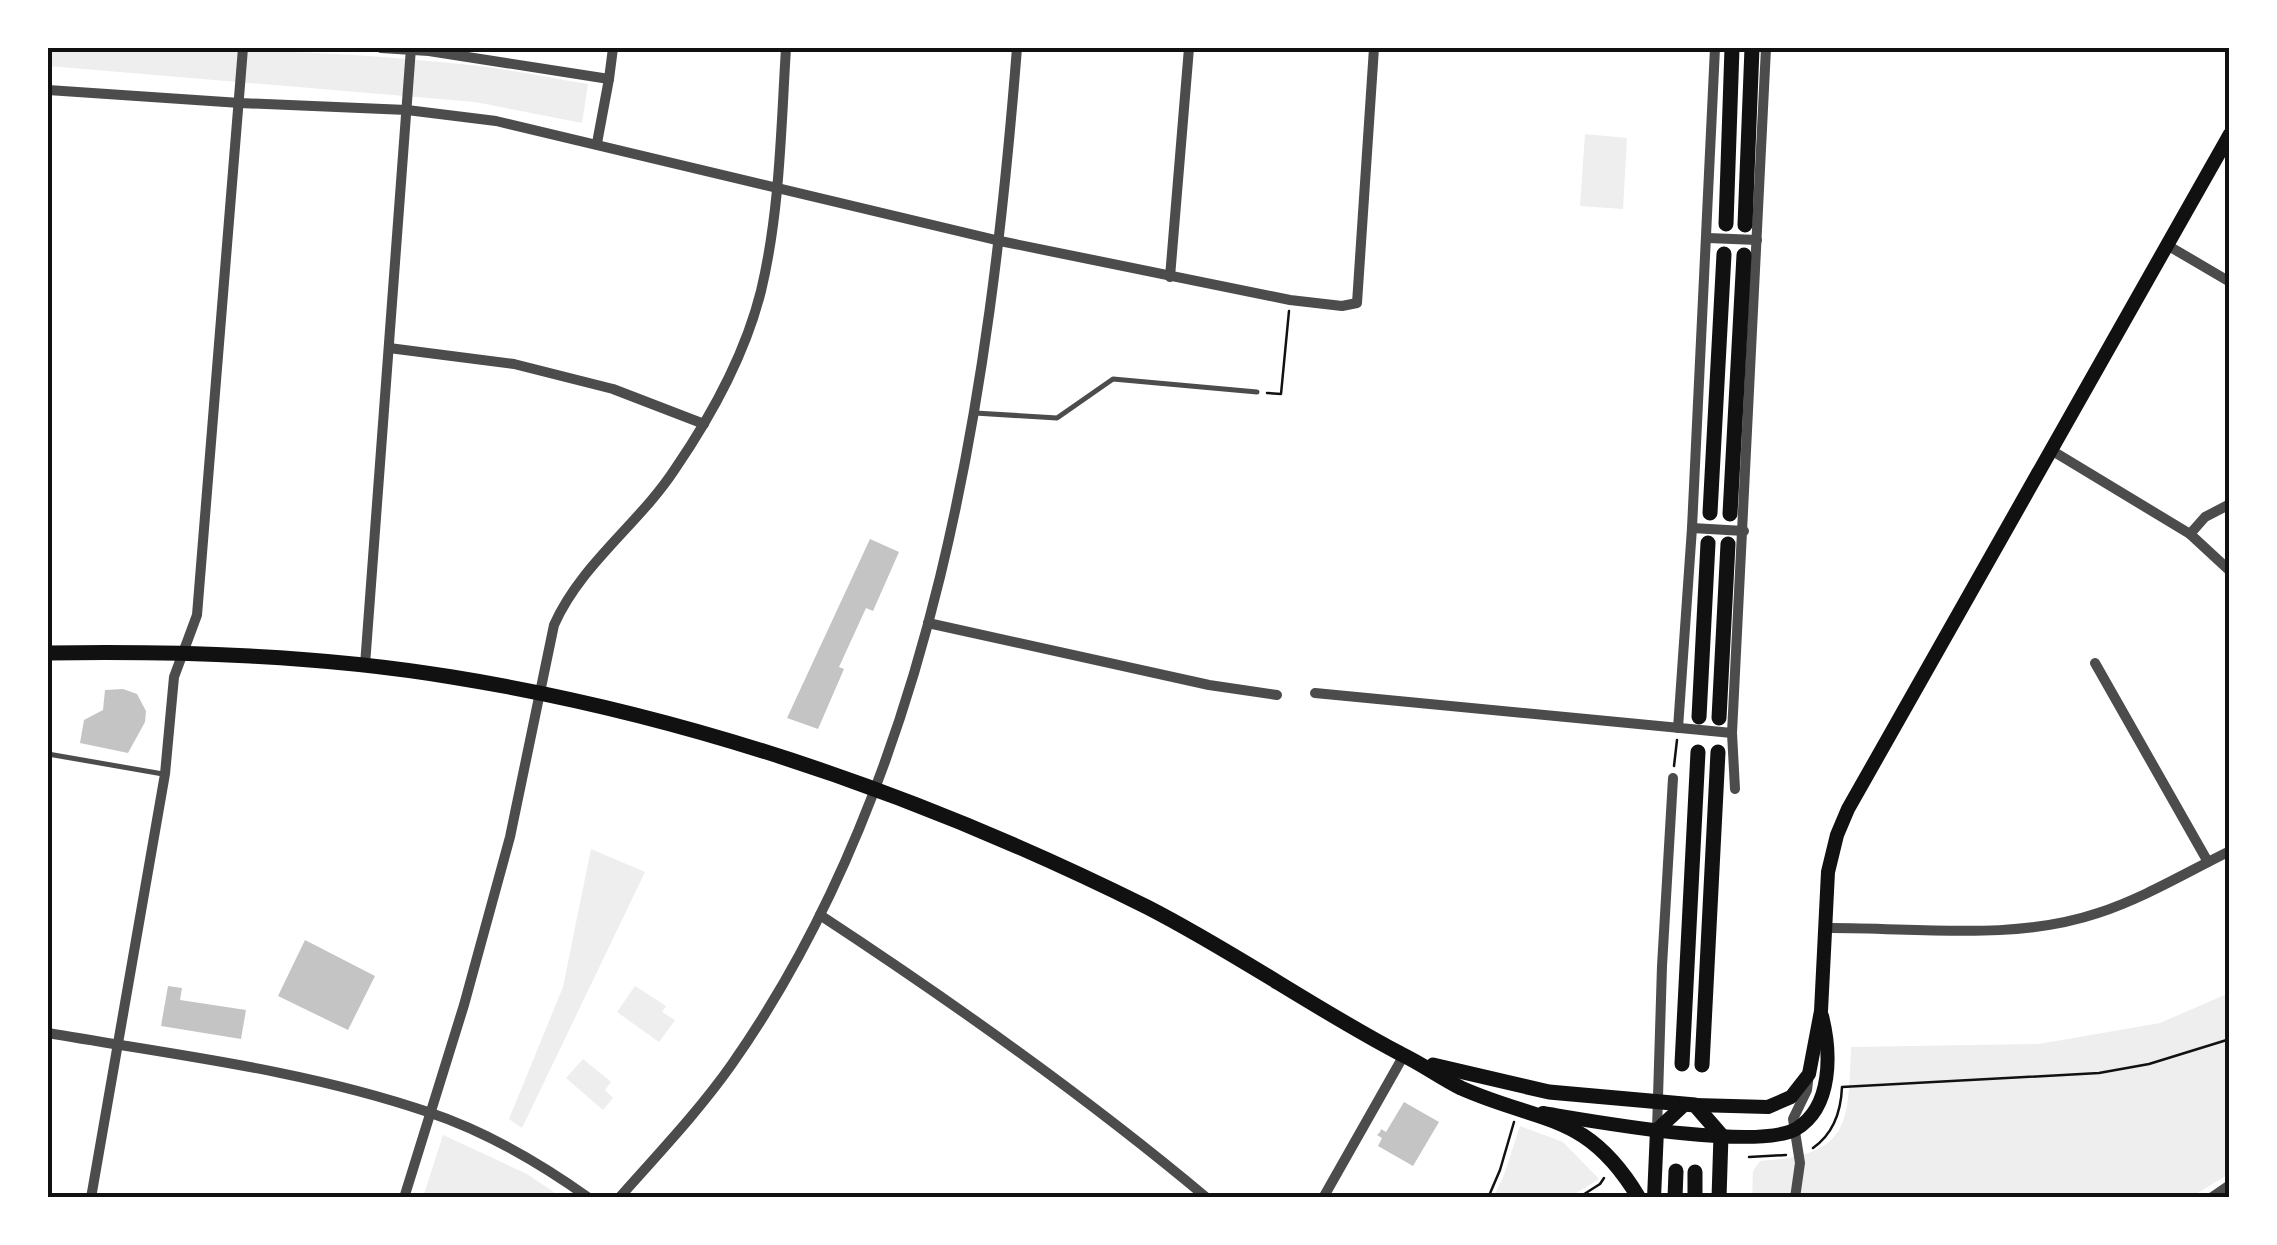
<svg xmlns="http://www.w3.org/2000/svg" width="2277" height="1245" viewBox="0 0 2277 1245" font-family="Manrope,sans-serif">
<rect width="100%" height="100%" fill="#fff"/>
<!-- green -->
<g fill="#eee">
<path d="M48,48C185,48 323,49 460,64C503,68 546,77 588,84L582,123L475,102L48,66Z"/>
<path d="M1585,134L1627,138L1623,209L1580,206Z"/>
<path d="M591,849L645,872L522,1128L509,1119L563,987Z"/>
<path d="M635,986L666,1006L662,1012L675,1020L659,1042L617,1012Z"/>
<path d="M2229,993V1174L2191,1197L1752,1198L1753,1171L1760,1161C1850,1155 1848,1126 1851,1047L2039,1044L2160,1023Z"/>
<path d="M583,1059L611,1082L605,1090L613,1098L603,1110L566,1078Z"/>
<path d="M1520,1126L1563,1142L1599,1179L1570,1197H1493L1503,1178Z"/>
<path d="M443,1135L527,1174L561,1197H423Z"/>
</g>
<!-- building -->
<g fill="#c4c4c4">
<path d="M870,539L899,552L873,611L866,608L839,667L844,669L818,729L787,718Z"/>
<path d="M123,689L137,694L146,711L145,722L128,753L80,743L84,720L103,710L105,690Z"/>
<path d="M305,940L375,976L348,1030L278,996Z"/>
<path d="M168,986L182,988L180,1000L246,1010L241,1039L161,1026Z"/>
<path d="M1404,1102L1439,1122L1413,1166L1378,1146L1382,1138L1377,1135L1380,1132L1381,1129L1386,1132Z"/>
</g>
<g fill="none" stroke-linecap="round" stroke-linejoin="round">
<!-- path -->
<g stroke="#111" stroke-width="2.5">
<path d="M1267,393L1281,394L1289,311"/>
<path d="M1674,766L1677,740"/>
<path d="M1813,1148C1833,1134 1841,1112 1842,1087L2099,1073L2149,1064L2230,1039"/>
<path d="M1749,1157L1786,1155"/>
<path d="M1488,1198L1500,1170L1514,1122"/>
<path d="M1578,1198L1600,1184L1604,1178"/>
</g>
<!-- service -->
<g stroke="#4c4c4c" stroke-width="5">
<path d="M975,413L1057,418L1113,379L1257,392"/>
<path d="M48,754L163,774"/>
</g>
<!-- minor -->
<g stroke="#4c4c4c" stroke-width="10">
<path d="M381,48L429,51L609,79L597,143"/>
<path d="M609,79L613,48"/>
<path d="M48,90L240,103L407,110L496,121L1000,241L1290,300L1342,306L1357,303L1374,48"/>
<path d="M1708,238L1757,240"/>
<path d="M2167,245L2230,282"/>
<path d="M1170,277L1189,48"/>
<path d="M389,348L514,364L613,389L704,424"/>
<path d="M2051,450L2190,534L2230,571"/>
<path d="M1692,528L1744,531"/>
<path d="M2190,534L2205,517L2230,504"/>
<path d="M928,623L1209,685L1277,695"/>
<path d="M2095,663L2208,862"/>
<path d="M365,665L411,48"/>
<path d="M1315,693L1732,733"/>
<path d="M1678,728L1692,528L1715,48"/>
<path d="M1735,789L1732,733L1766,48"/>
<path d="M820,915C954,1003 1084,1095 1207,1198"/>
<path d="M1824,928C1914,927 2012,942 2098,913C2144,898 2187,872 2230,851"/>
<path d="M48,1033C175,1055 305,1070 428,1112C485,1131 540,1163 589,1198"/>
<path d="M1657,1130L1662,966L1673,778"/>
<path d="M91,1198L165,774L174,677L197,615L243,48"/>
<path d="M404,1198L464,1005L510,837L554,625C581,564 639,524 675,469C712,415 745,355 761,291C780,212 781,128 786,48"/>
<path d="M619,1198C657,1155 699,1111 732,1064C934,776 990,391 1017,48"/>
<path d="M1323,1198L1404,1055"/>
<path d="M1795,1198L1800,1163L1793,1119L1807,1090L1809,1074"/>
<path d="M2211,1198L2230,1185"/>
</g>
<!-- secondary -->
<g stroke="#111" stroke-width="14">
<path d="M1695,1105L1768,1107L1791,1097L1809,1074L1821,1011L1828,872L1837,835L1848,809L2230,134"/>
<path d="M1543,1113C1592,1121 1756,1151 1796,1129C1833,1107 1831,1052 1822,1016"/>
<path d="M1654,1198L1657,1130L1685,1104"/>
</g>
<!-- primary -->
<g stroke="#111" stroke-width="15">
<path d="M48,653C182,651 319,655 452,677C694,716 928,798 1147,907C1235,952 1315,1009 1401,1054C1422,1064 1441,1078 1461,1088C1542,1124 1587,1111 1639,1198"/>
<path d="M1433,1065L1549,1092L1695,1105L1721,1135L1719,1198"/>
</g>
<!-- trunk -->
<g stroke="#111" stroke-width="15">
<path d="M1726,224L1732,48"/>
<path d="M1745,225L1752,48"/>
<path d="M1710,513L1724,254"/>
<path d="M1730,514L1744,255"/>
<path d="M1699,717L1708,543"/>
<path d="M1719,718L1728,544"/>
<path d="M1682,1064L1698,752"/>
<path d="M1702,1065L1718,752"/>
<path d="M1675,1198L1676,1171"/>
<path d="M1695,1198V1172"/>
</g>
</g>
<!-- border -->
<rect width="2277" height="1245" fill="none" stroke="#ffffff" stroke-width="100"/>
<rect x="50" y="50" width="2177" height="1145" fill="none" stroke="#111" stroke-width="4"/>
</svg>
